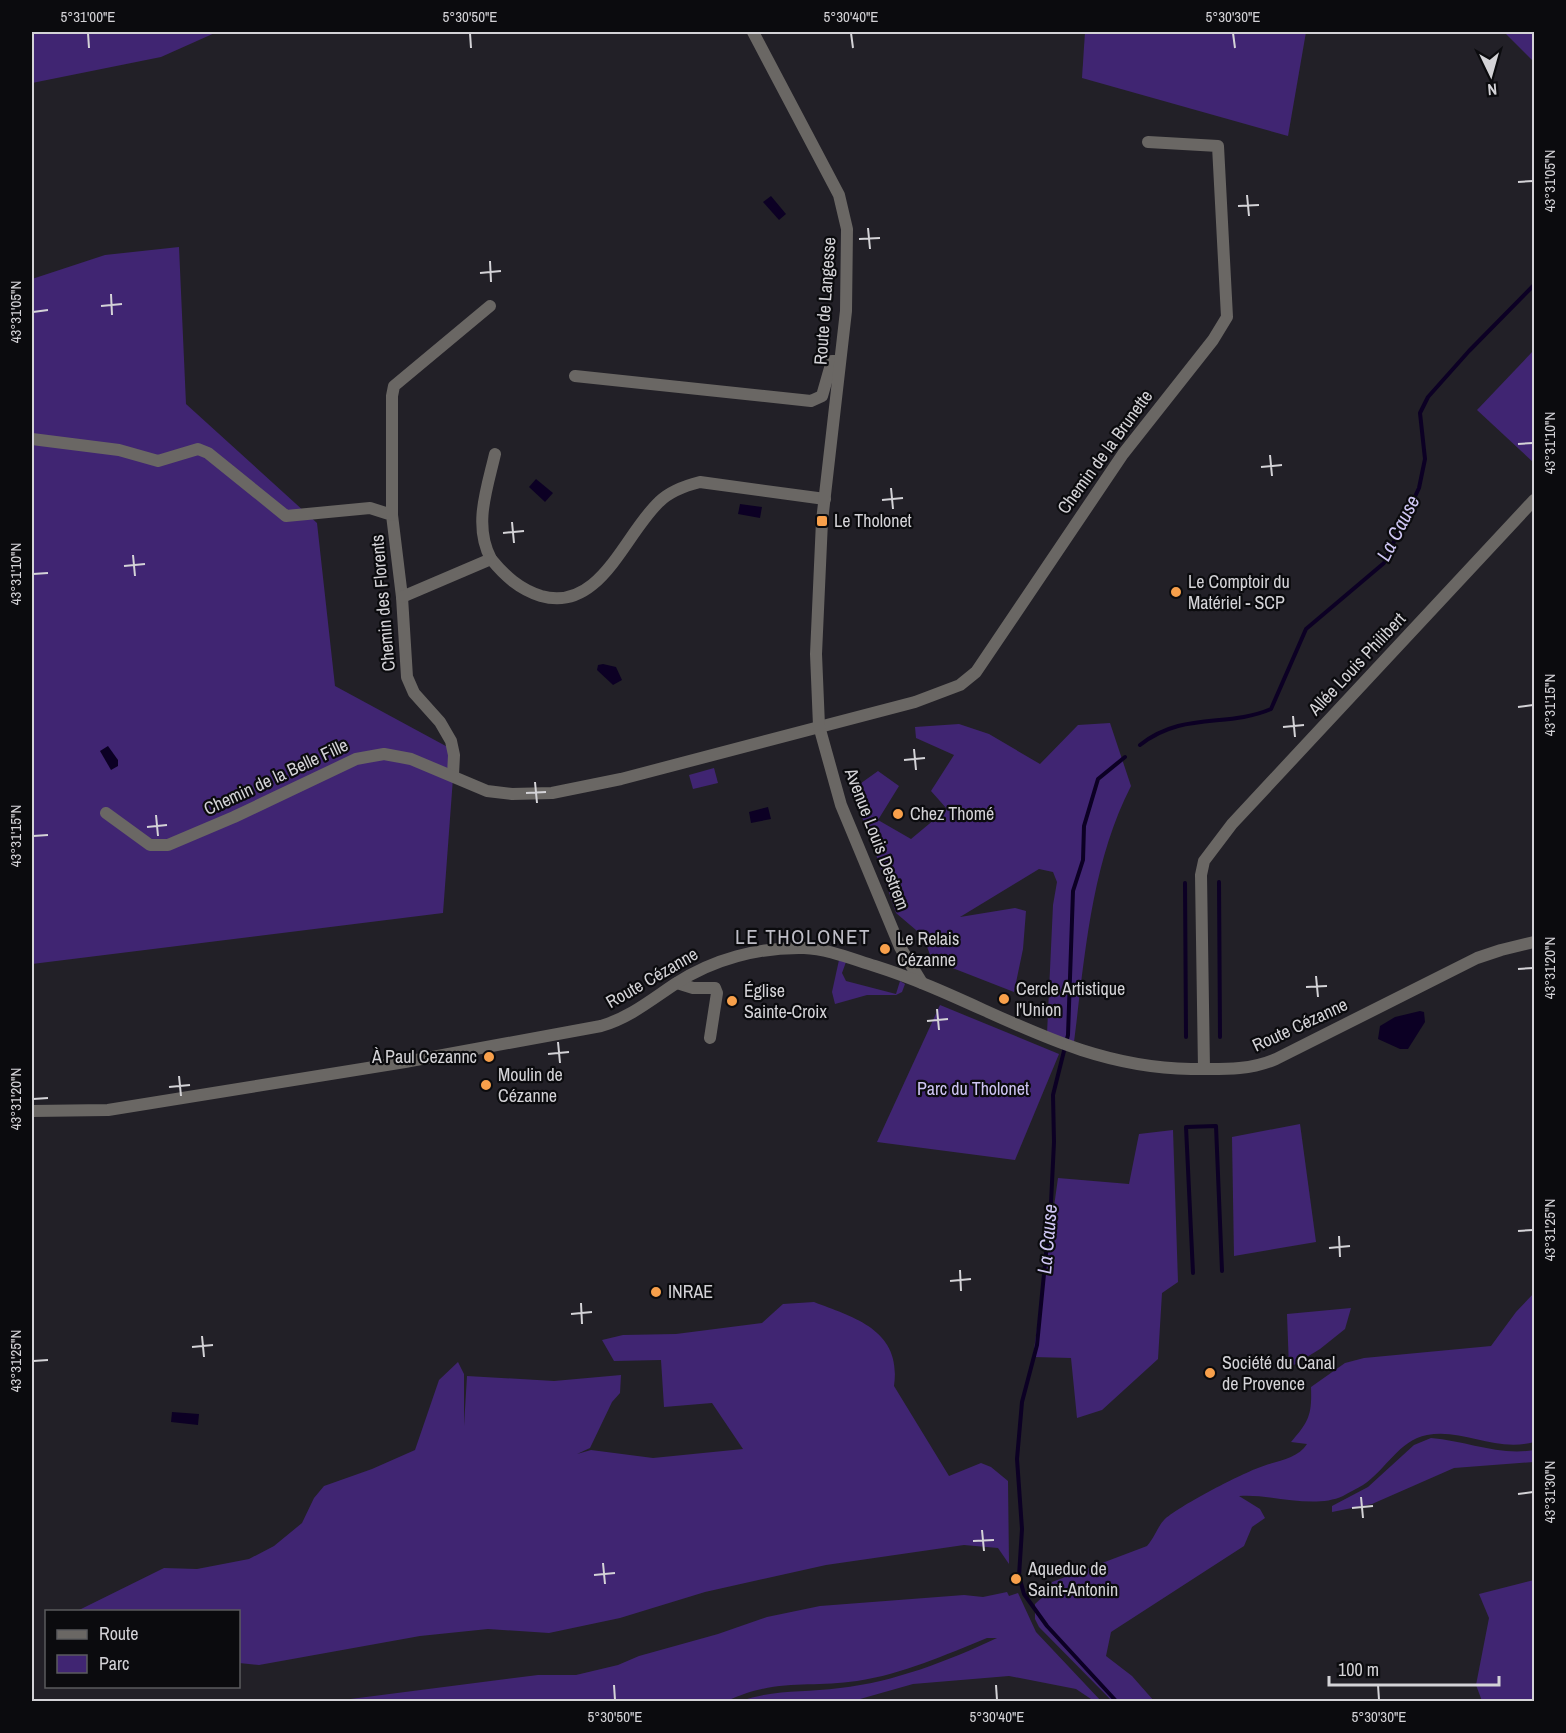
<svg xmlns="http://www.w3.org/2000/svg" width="1566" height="1733" font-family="'Archivo Narrow',sans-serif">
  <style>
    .green { fill: #402572 }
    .water { fill: #0c0024 }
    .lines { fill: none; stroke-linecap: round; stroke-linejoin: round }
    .stream { stroke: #0c0024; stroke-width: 4 }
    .minor { stroke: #6a6764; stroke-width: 12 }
    .tertiary { stroke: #6a6764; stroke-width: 12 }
    .ticks { fill: none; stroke: #d4d3d7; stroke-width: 2 }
    .poi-dot { fill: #f8a04b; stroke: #0b0b0e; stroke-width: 2 }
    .labels { text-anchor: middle; stroke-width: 4.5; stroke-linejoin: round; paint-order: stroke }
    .street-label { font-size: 18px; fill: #d4d3d7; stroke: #0b0b0e }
    .poi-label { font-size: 18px; fill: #d4d3d7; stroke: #0b0b0e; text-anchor: start }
    .park-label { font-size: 18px; fill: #cfc5f3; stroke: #0b0b0e }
    .water-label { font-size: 20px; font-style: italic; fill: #cfc6f3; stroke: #0b0b0e }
    .quarter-label { font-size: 21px; letter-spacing: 1.5px; fill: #bfbec7; stroke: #0b0b0e }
    .neatline { fill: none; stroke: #d4d3d7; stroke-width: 2 }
    .ticks-label { font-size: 15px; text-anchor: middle; fill: #d4d3d7 }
  </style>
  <rect width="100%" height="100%" fill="#222027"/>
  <g class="green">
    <polygon points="32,32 217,32 161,57 32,83"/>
    <polygon points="1085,32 1306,32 1288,136 1082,78"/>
    <polygon points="1504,32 1534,32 1534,62"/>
    <polygon points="179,247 186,404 317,523 335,686 455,751 443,913 32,964 32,279 105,255"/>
    <polygon points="1534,350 1534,463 1477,410"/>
    <path d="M1110,723L1131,786C1091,864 1085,956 1074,1042L1047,1034L1053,905L1057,882L1053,872L1039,869L960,917L1015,908L1026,911L1023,949L1014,992L932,960L923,936L896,913L868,831L850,791L878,771L899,786L878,820L911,839L947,809L931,791L954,755L916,738L915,727L959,724L989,734L1040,764L1078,725Z"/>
    <polygon points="714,768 718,783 693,789 689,775"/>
    <polygon points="839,960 846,962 842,973 846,981 896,994 900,981 905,984 902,992 896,995 867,995 835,1004 832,992"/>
    <polygon points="940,1005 1059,1054 1015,1160 877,1142"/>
    <polygon points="1300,1124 1316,1242 1234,1256 1232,1137"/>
    <polygon points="1173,1130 1178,1282 1162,1293 1158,1359 1102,1410 1077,1418 1071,1358 1033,1357 1058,1178 1129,1184 1139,1134"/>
    <path d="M1534,1293V1442C1496,1453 1463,1428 1427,1435C1399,1440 1385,1471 1363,1485C1357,1489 1349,1492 1343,1496C1312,1510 1270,1493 1239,1496L1260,1509L1265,1518L1252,1527L1244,1546L1111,1632L1106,1656L1132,1676L1154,1701H1112L1039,1627L1035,1619V1604L1049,1591L1052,1582L1147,1546C1155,1537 1158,1526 1164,1520C1177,1507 1239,1475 1258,1468C1274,1461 1297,1460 1307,1444L1291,1442C1309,1421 1312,1415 1311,1387L1345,1363L1364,1358L1491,1346L1516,1312Z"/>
    <path d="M814,1302C855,1318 902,1330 894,1386L949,1476L981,1463L991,1467L1008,1481L1009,1564L998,1548L964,1545L826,1565L705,1592L620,1618L549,1633L488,1629L420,1636L259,1665L239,1663L238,1612L77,1611L164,1568L197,1569L249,1559L274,1546L302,1523L314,1498L324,1486L372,1469L415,1450L439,1380L458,1362L464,1374V1426L467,1376L554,1381L621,1375L620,1393L612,1402L590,1448L577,1454L591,1450L653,1458L743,1449L712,1403L664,1407L661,1360L614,1361L602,1340L623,1335L676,1334L762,1323L783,1304Z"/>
    <polygon points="1351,1308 1345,1329 1320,1349 1289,1368 1287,1314"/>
    <path d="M1431,1438C1467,1441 1499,1456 1534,1450V1462L1454,1468L1372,1504L1332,1512V1506L1368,1487L1414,1445Z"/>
    <polygon points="1534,1580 1534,1701 1482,1701 1476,1685 1489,1618 1479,1594"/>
    <path d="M1007,1592L1009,1596L1018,1593L1036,1632L1101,1701H1094L1076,1689L1009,1676L913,1684L853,1701H740C777,1689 803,1693 840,1688C894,1682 948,1661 997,1638H987C945,1655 903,1674 857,1681C809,1688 775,1678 727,1701H335L538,1675H576L618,1665L639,1656L718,1634L767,1617L820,1606L964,1595L983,1597Z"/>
  </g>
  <g class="water">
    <polygon points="771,196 786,214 779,220 763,202"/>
    <polygon points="536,479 553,493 545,502 529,487"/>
    <polygon points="740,504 762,507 760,518 738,514"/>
    <polygon points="603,664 616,667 622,680 613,685 597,670 598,665"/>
    <polygon points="108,746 118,760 118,766 111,770 100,751"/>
    <polygon points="768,807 771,819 751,823 749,812"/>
    <polygon points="1420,1011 1424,1012 1425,1022 1408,1049 1400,1049 1378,1039 1380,1026 1395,1017"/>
    <polygon points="172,1412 199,1414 198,1425 171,1422"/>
  </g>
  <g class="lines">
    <g class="stream">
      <path d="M1140,745C1183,711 1227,728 1271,709L1306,629L1384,563L1419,488L1425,459L1420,413L1428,397L1469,351L1534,285"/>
      <polyline points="1219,882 1220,1037"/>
      <polyline points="1185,883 1186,1037"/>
      <polyline points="1193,1273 1186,1127 1216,1126 1222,1271"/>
      <polyline points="1117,1702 1047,1626 1024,1594 1019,1576 1022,1529 1017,1459 1022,1402 1037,1345 1051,1203 1054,1142 1053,1095 1068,1035 1073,891 1083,860 1084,826 1098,779 1125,757"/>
    </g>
    <g class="minor">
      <polyline points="575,376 811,401 822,396 832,361 840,361"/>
      <polyline points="32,439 119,450 158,461 198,449 208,453 286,516 370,508 392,515 402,597 407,677 414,693 440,722 451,741 454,755 453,775"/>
      <polyline points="392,515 392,396 394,386 490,306"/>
      <path d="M491,559C473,525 487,489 495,454"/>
      <path d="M402,597L491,559C505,576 519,589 541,596C600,613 624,535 659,502C670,491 684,486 700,482L825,499"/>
      <polyline points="106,813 150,845 168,845 234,817 356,759 384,754 411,759 487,791 512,794 552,793 621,779 915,702 960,685 976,672 1123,454 1213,340 1227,317 1218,146 1148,142"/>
      <polyline points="677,983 693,988 715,988 717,993 710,1038"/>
    </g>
    <g class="tertiary">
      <polyline points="753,32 839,195 847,229 846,311 822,521 816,654 819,726 841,805 851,829 900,947 922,983"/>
      <polyline points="1204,1069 1201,875 1204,861 1232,824 1534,500"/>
      <path d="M32,1111L108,1110L405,1062L601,1026C629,1018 651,1000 675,984C713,959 759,947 804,948C828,949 852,959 875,966C986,1001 1068,1067 1191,1069C1221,1069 1248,1071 1276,1059L1477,958L1501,950L1534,942"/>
    </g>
  </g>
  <path class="ticks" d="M88,33L89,48M470,33L471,48M851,33L853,48M1233,33L1235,48M1518,182L1533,181M1247,195L1249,216M1238,206L1259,205M868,228L870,249M859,239L880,238M490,261L491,282M480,273L501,271M111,294L112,315M101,306L122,304M33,312L48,310M1518,444L1533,443M1270,455L1272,476M1261,467L1282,465M891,488L893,509M882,500L903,498M512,522L514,543M503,533L524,531M133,555L135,576M124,566L145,564M33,574L48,573M1518,707L1533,705M1293,716L1295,737M1283,727L1304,725M914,749L916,770M904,760L925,758M535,782L537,803M526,793L546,792M156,815L158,836M147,827L167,825M33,836L48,835M1518,969L1533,968M1316,976L1318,997M1306,987L1327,986M937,1009L939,1030M927,1021L948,1019M558,1042L560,1063M548,1054L569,1052M179,1076L181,1096M169,1087L190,1085M33,1099L48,1098M1518,1231L1533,1230M1339,1236L1340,1257M1329,1248L1350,1246M960,1270L961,1291M950,1281L971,1279M581,1303L582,1324M571,1314L592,1312M202,1336L204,1357M192,1347L213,1345M33,1361L48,1360M1518,1494L1533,1492M1361,1497L1363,1518M1352,1508L1373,1506M982,1530L984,1551M973,1541L994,1540M603,1563L605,1584M594,1575L615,1573M614,1685L615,1700M996,1685L997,1700M1378,1685L1379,1700"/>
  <g class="poi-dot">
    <rect x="816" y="515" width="12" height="12" rx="3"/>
    <circle cx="1176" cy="592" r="6"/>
    <circle cx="898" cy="814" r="6"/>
    <circle cx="885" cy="949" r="6"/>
    <circle cx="1004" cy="999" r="6"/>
    <circle cx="732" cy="1001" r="6"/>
    <circle cx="489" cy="1057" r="6"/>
    <circle cx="486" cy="1085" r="6"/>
    <circle cx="656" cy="1292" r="6"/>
    <circle cx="1210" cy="1373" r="6"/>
    <circle cx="1016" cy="1579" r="6"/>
  </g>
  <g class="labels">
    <g class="street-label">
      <text transform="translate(825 301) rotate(-86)" y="6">Route de Langesse</text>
      <text transform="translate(1105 452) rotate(-54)" y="6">Chemin de la Brunette</text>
      <text transform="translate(383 603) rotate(-95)" y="6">Chemin des Florents</text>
      <text transform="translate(1357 664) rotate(-47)" y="6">Allée Louis Philibert</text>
      <text transform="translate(276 777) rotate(-25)" y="6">Chemin de la Belle Fille</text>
      <text transform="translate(877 839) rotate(69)" y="6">Avenue Louis Destrem</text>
      <text transform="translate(652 978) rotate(-30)" y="6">Route Cézanne</text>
      <text transform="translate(1300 1025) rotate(-25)" y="6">Route Cézanne</text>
    </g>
    <g class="poi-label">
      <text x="834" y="527">Le Tholonet</text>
      <text x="1188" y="588">Le Comptoir du<tspan x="1188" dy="21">Matériel - SCP</tspan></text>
      <text x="910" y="820">Chez Thomé</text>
      <text x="897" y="945">Le Relais<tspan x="897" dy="21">Cézanne</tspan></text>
      <text x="1016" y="995">Cercle Artistique<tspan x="1016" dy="21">l'Union</tspan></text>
      <text x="744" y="997">Église<tspan x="744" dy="21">Sainte-Croix</tspan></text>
      <text x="477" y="1063" text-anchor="end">À Paul Cezannc</text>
      <text x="498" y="1081">Moulin de<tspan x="498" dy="21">Cézanne</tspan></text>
      <text x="668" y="1298">INRAE</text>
      <text x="1222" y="1369">Société du Canal<tspan x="1222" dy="21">de Provence</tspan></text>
      <text x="1028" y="1575">Aqueduc de<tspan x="1028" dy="21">Saint-Antonin</tspan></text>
    </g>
    <g class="park-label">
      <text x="973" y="1095">Parc du Tholonet</text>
    </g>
    <g class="water-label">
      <text transform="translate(1398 528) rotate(-63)" y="7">La Cause</text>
      <text transform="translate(1047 1239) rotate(-85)" y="7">La Cause</text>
    </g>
    <g class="quarter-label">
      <text x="803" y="944">LE THOLONET</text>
    </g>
  </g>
  <rect width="1566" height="1733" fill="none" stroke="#0b0b0e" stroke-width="66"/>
  <rect x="45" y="1610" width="195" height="78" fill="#0b0b0e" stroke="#5b5b5e" stroke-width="1.5"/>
  <rect x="57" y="1630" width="30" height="9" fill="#6a6764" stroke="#5b5b5e" stroke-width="1.5"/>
  <text x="99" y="1640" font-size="18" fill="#d4d3d7">Route</text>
  <rect x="57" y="1655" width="30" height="18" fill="#402572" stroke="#5b5b5e" stroke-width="1.5"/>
  <text x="99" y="1670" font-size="18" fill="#d4d3d7">Parc</text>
  <g transform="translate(1491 75) rotate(175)" stroke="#0b0b0e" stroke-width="4.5" paint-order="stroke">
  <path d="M0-4.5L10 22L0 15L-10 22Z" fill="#d4d3d7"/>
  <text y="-9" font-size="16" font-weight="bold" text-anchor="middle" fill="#d4d3d7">N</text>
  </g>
  <path d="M1329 1676v9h170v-9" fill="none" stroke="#d4d3d7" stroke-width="3"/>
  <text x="1338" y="1676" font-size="18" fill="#d4d3d7" stroke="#0b0b0e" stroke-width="4.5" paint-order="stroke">100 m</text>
  <rect x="33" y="33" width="1500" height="1667" class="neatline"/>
  <g class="ticks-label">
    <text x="88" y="22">5°31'00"E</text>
    <text x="470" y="22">5°30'50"E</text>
    <text x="851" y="22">5°30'40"E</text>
    <text x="1233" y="22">5°30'30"E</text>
    <text transform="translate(1550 181) rotate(-90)" y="5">43°31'05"N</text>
    <text transform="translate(16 312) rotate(-90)" y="5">43°31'05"N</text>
    <text transform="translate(1550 443) rotate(-90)" y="5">43°31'10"N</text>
    <text transform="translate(16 574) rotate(-90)" y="5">43°31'10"N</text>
    <text transform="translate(1550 705) rotate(-90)" y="5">43°31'15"N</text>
    <text transform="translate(16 836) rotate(-90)" y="5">43°31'15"N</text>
    <text transform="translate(1550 968) rotate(-90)" y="5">43°31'20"N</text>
    <text transform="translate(16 1099) rotate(-90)" y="5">43°31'20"N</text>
    <text transform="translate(1550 1230) rotate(-90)" y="5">43°31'25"N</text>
    <text transform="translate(16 1361) rotate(-90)" y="5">43°31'25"N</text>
    <text transform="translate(1550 1492) rotate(-90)" y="5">43°31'30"N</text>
    <text x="615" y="1722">5°30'50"E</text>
    <text x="997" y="1722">5°30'40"E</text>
    <text x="1379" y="1722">5°30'30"E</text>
  </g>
</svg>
